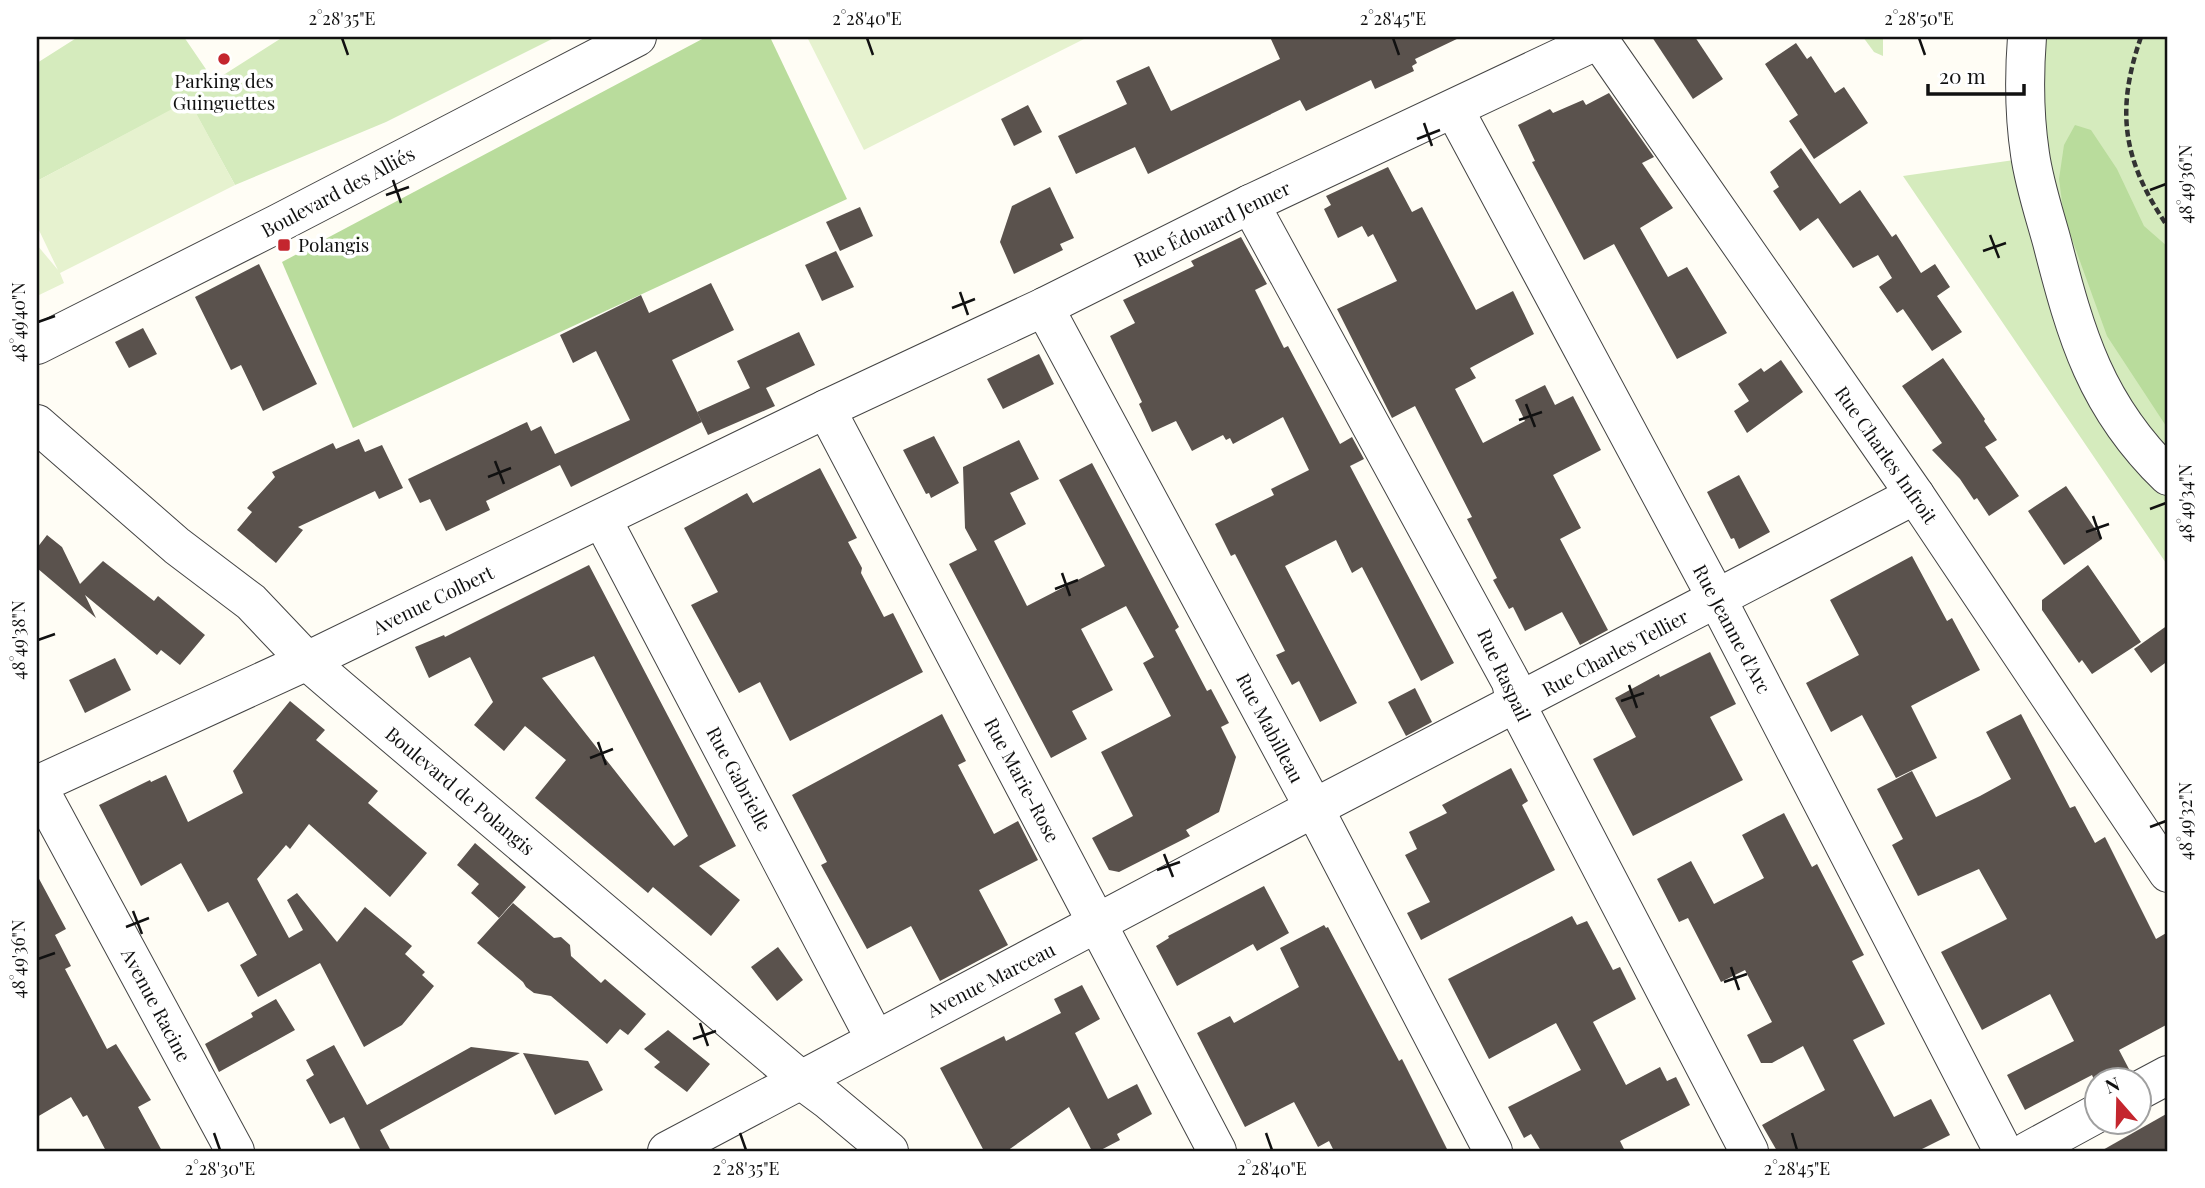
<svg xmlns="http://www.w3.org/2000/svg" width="2205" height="1188" font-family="'Playfair Display',serif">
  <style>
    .green { fill: #d5ebbd }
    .forest { fill: #b9dc9c }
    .pitch { fill: #e6f2cf }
    .building { fill: #5a524d; fill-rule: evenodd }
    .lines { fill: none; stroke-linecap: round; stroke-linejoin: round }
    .minor-casing { stroke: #444; stroke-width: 40 }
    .path { stroke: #333; stroke-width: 4.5; stroke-dasharray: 7 3.5; stroke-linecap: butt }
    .minor { stroke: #fff; stroke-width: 38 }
    .ticks { fill: none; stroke: #111; stroke-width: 2.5 }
    .poi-dot { fill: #c4262e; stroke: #fff; stroke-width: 2.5 }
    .labels { text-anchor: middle; stroke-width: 7; stroke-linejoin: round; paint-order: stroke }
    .poi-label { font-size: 19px; fill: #111; stroke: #fff }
    .street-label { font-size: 19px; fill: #111; stroke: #fff }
    .neatline { fill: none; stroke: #111; stroke-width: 2.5 }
    .ticks-label { font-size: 18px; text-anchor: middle; fill: #111 }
  </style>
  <rect width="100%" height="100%" fill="#fffdf5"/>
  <g class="green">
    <polygon points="78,37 184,37 214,81 283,37 556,37 386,122 235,185 189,101 37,181 37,63"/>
    <polygon points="1863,37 1883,37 1883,56 1874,52"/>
    <polygon points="2042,37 2168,37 2168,566 1903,176 2021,159"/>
  </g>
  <g class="forest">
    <polygon points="706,37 770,37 847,199 353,428 282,262"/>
    <polygon points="2075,125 2091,130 2117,169 2144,226 2168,247 2168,429 2107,336 2064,217 2059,179 2064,145"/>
  </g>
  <g class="pitch">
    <polygon points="807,37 806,37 1088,37 864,150"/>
    <polygon points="189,100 235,185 60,273 64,283 37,296 37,245 58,270 37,226 37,181"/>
  </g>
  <g class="building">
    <polygon points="1270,37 1461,37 1415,59 1417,63 1412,66 1414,71 1375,89 1371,80 1306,111 1300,100 1148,174 1135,147 1076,174 1058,136 1127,104 1116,81 1149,66 1171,111 1280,59"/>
    <polygon points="1652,37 1695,37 1723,79 1693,99"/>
    <polygon points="1796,43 1807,59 1811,56 1835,93 1844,87 1868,123 1814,159 1789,121 1798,115 1765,64"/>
    <polygon points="1609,93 1654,157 1642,163 1673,208 1640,228 1668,277 1687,267 1727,333 1677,359 1614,244 1584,260 1532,162 1535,161 1518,125 1550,109 1553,113 1583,100 1586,105"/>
    <polygon points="1028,105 1042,132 1014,146 1001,119"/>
    <polygon points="1801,148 1840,204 1860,190 1892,237 1896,234 1921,273 1935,264 1950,287 1937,296 1962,332 1932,351 1903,309 1897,313 1879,287 1892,278 1878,255 1853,268 1818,218 1800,231 1773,191 1779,187 1770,172"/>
    <polygon points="1388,167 1412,212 1422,207 1476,310 1513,291 1534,334 1470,368 1476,378 1455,389 1483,443 1525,421 1515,400 1545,385 1555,405 1573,396 1601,450 1553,475 1581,528 1560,539 1608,630 1580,645 1562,612 1525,631 1513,607 1509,609 1493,580 1497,578 1467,519 1472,517 1415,406 1392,418 1337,309 1397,281 1373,234 1368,237 1362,226 1338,238 1324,209 1331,205 1326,196"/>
    <polygon points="1050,187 1074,238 1060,244 1063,250 1014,274 1000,242 1012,206"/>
    <polygon points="860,207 873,236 840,251 826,222"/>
    <polygon points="1241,237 1267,284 1255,290 1284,348 1288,346 1340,444 1352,437 1364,459 1350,466 1454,663 1421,681 1362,567 1352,573 1336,540 1285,566 1357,703 1320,722 1299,681 1292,685 1276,655 1285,651 1235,554 1231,556 1215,524 1274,495 1271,489 1309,470 1283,417 1233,444 1230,438 1226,440 1223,435 1192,451 1176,421 1152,432 1139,404 1142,402 1110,336 1135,323 1123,300 1194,266 1191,261"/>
    <polygon points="836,251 854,287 822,301 805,265"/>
    <polygon points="259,264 317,384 263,411 241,365 231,370 195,297"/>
    <polygon points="711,283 734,330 672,360 702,422 571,487 560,465 486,501 490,510 446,531 430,499 420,503 408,479 527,422 531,431 541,426 555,454 630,420 596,351 573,363 560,335 641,295 649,313"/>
    <polygon points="143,328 157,354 129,368 115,342"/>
    <polygon points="799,332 815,365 766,388 775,406 708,435 697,412 750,388 737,361"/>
    <polygon points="1039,354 1054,384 1003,409 987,379"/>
    <polygon points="1943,358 1985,419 1984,421 1997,440 1985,447 2019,496 1989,516 1977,498 1974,500 1960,479 1932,450 1942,443 1902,386"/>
    <polygon points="1781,360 1803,392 1747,433 1734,411 1749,401 1738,384 1761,368 1764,372"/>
    <polygon points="934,436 959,483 931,498 929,493 926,494 903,450"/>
    <polygon points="359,439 365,452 382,445 403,488 379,499 375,491 298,527 303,530 276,563 237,530 252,512 247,508 275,477 272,472 333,443 336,449"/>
    <polygon points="1019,440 1039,479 1010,493 1026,524 994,541 1027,606 1105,566 1059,480 1092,463 1179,627 1175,630 1207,691 1211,689 1229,723 1221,727 1236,757 1219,812 1186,830 1190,836 1119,872 1109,870 1092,838 1133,816 1101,752 1171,716 1143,663 1154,657 1126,606 1081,629 1113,690 1072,711 1087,739 1051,758 949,564 977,550 965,528 963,467"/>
    <polygon points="820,468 857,538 848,542 862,568 861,573 884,617 893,613 923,672 790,741 760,682 739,693 691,605 718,592 684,528 747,493 753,503"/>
    <polygon points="1739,475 1770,532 1739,549 1734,538 1731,539 1707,492"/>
    <polygon points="2066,486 2102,539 2064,565 2028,511"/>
    <polygon points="47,535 62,547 80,584 103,561 154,601 158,596 205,635 180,665 161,650 157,655 85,595 96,618 37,568 37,548"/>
    <polygon points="1912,556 1947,621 1952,618 1980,670 1911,706 1937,758 1896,778 1862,715 1831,732 1806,683 1859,655 1830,600"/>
    <path d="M589,565L736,846L699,866L740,900L711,936L653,887L648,893L535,798L566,760L525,726L504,751L474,725L493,702L470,657L429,678L415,647L444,635L445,637ZM594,656L688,836L674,846L542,678Z"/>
    <polygon points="2088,565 2141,642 2092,674 2082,660 2079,663 2042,610 2042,600"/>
    <polygon points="2168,625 2168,661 2151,673 2134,649"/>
    <polygon points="1710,652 1736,704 1710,717 1743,780 1633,836 1593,759 1636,737 1615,698 1659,674 1660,677"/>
    <polygon points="115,658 131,690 85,713 69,680"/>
    <polygon points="1415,688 1432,722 1406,736 1388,702"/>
    <polygon points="290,701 325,730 316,740 378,791 368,803 427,853 390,897 309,824 290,849 286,845 257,879 289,938 303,930 287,900 297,893 337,942 365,907 412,946 405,954 425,972 422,975 434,986 402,1025 364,1047 320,963 258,997 240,965 257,955 228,902 208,912 181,863 141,886 99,805 150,780 151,782 166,775 188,822 243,793 233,771"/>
    <polygon points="942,714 966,761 958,765 994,834 1018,821 1038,860 979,890 1008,945 940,981 911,926 867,949 821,865 827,862 792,795"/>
    <polygon points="2021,714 2070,808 2075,806 2095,843 2105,837 2156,939 2168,932 2168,1024 2119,1050 2130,1071 2123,1076 2117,1080 2096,1080 2096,1084 2092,1075 2025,1110 2007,1075 2074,1041 2050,994 1982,1030 1941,952 2007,919 1979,869 1918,896 1892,845 1903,839 1877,789 1912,771 1936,817 1980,796 2011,779 1986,732"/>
    <polygon points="1511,768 1528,801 1522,805 1555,870 1421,940 1407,913 1430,902 1405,855 1417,849 1409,832 1447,813 1442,805"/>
    <polygon points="1784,813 1812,867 1817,864 1864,955 1852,961 1885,1024 1853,1040 1894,1117 1931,1099 1950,1135 1918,1151 1777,1151 1762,1125 1825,1090 1803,1046 1772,1063 1761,1063 1747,1035 1772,1022 1745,970 1721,982 1688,918 1679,922 1657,879 1691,861 1714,904 1764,878 1742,835"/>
    <polygon points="475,843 526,887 499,918 471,893 479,884 457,865"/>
    <polygon points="37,875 66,929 55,935 71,966 65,969 107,1049 116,1044 151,1100 138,1107 162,1151 106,1151 87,1115 83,1117 71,1097 37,1117"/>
    <polygon points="1264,886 1289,933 1257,951 1253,944 1177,986 1156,946 1169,938 1168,936"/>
    <polygon points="513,903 554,938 561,937 570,945 571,956 601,983 605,979 646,1014 628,1035 620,1029 607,1044 551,996 534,993 526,987 523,982 477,943"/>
    <polygon points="1572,916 1577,925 1587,921 1613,970 1620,967 1636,999 1593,1022 1626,1085 1660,1067 1667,1081 1676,1077 1690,1105 1620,1141 1625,1151 1541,1151 1531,1134 1524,1138 1508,1107 1581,1070 1556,1023 1489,1059 1448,979"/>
    <polygon points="1324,925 1326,928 1328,927 1399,1061 1402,1059 1448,1151 1334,1151 1329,1141 1318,1147 1294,1102 1245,1127 1197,1033 1230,1016 1234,1023 1299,987 1280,948"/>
    <polygon points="778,947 803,980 777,1001 751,967"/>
    <polygon points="1082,985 1100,1019 1075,1033 1108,1099 1137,1084 1152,1114 1117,1134 1120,1140 1099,1151 1092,1151 1069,1107 1007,1151 984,1151 940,1068 1004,1036 1006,1041 1061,1013 1054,999"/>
    <polygon points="276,999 295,1030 219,1072 205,1044 253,1017 251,1013"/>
    <polygon points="668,1030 710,1064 687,1092 654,1067 660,1062 644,1049"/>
    <polygon points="334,1045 367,1105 471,1047 520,1053 380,1130 391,1151 361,1151 344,1117 330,1124 306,1080 314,1075 306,1060"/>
    <polygon points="523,1053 588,1061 603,1090 555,1115"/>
    <polygon points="2168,1113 2168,1151 2101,1151"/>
  </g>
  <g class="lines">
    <defs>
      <g id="minor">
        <polyline points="1597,37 1915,495 2168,873"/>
        <path d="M2027,37C2024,76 2024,114 2030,154C2034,183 2044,213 2052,242C2076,336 2096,406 2168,476"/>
        <polyline points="1454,109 1717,599 2003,1151"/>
        <polyline points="1250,204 1511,682 1516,704 1749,1151"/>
        <polyline points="1044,307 1314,808 1493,1151"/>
        <polyline points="37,345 277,224 637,37"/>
        <polyline points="826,409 1217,1151"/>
        <polyline points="37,424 177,546 251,602 307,661 342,691 801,1080 828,1100 889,1151"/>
        <polyline points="602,519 875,1039"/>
        <polyline points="2138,1091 2168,1075"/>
        <polyline points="235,1151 37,785 307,661 826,409 1044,307 1250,204 1598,40"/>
        <polyline points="667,1151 1314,808 1915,495"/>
        <polyline points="2028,1151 2096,1114"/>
      </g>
    </defs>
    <use href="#minor" class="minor-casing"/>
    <path class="path" d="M2141,37C2115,112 2123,161 2168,227"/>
    <use href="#minor" class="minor"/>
  </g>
  <path class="ticks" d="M342,38L348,55M867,38L873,55M1393,38L1399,55M1919,38L1925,55M1424,123L1432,146M1417,139L1440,130M393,180L401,203M2150,190L2166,184M386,195L409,187M1990,235L1999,258M1983,251L2006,243M960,292L968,315M952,308L975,299M38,322L55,316M1526,404L1535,427M1519,420L1542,412M495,461L504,484M488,477L511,468M2150,509L2166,503M2093,516L2101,539M2086,532L2109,524M1062,573L1070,596M1055,589L1078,580M38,640L55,634M1629,685L1637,708M1621,701L1644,693M598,742L606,765M590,758L613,749M2150,827L2166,821M1164,854L1173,877M1157,870L1180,862M133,911L142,934M126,927L149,918M38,959L55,953M1731,967L1739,990M1724,982L1747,974M700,1023L708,1046M693,1039L716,1031M214,1133L220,1150M740,1133L746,1150M1266,1133L1272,1150M1792,1133L1797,1150"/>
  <g class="poi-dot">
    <circle cx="224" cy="59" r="7"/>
    <rect x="277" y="238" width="14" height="14" rx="3.5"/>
  </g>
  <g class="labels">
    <g class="poi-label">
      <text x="224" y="88">Parking des<tspan x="224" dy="22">Guinguettes</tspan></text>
      <text x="298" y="252" text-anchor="start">Polangis</text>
    </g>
    <g class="street-label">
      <text transform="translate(338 192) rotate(-28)" y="7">Boulevard des Alliés</text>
      <text transform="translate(1212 224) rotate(-26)" y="7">Rue Édouard Jenner</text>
      <text transform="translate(1886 455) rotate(55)" y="7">Rue Charles Infroit</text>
      <text transform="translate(433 600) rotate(-26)" y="7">Avenue Colbert</text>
      <text transform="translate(1732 629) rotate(62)" y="7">Rue Jeanne d'Arc</text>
      <text transform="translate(1615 653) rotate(-28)" y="7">Rue Charles Tellier</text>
      <text transform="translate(1504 675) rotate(65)" y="7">Rue Raspail</text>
      <text transform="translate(1270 728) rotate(62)" y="7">Rue Mabilleau</text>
      <text transform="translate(739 779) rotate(62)" y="7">Rue Gabrielle</text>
      <text transform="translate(1022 780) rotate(62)" y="7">Rue Marie-Rose</text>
      <text transform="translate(460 791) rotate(40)" y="7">Boulevard de Polangis</text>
      <text transform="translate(991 980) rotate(-27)" y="7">Avenue Marceau</text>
      <text transform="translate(156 1005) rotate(62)" y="7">Avenue Racine</text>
    </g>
  </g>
  <rect width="2205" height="1188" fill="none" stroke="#ffffff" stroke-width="77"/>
  <g transform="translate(2118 1101) rotate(340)"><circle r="33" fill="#ffffff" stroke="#a0a0a0" stroke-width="2"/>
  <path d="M0-5L12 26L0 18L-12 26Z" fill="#c4262e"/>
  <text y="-10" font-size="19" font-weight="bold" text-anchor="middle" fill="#111111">N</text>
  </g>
  <path d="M1928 84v10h96v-10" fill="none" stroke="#111111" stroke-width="3.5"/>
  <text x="1939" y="84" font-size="21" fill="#111111" stroke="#ffffff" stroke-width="5" paint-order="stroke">20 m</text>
  <rect x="38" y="38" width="2128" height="1112" class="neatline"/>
  <g class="ticks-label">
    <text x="342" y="25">2°28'35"E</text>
    <text x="867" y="25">2°28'40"E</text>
    <text x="1393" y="25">2°28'45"E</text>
    <text x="1919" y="25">2°28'50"E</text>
    <text transform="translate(2186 184) rotate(-90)" y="6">48°49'36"N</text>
    <text transform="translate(19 322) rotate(-90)" y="6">48°49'40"N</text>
    <text transform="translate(2186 503) rotate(-90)" y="6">48°49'34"N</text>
    <text transform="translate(19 640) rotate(-90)" y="6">48°49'38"N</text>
    <text transform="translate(2186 821) rotate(-90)" y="6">48°49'32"N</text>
    <text transform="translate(19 959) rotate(-90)" y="6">48°49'36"N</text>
    <text x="220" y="1175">2°28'30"E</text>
    <text x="746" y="1175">2°28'35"E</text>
    <text x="1272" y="1175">2°28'40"E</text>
    <text x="1797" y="1175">2°28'45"E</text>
  </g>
</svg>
